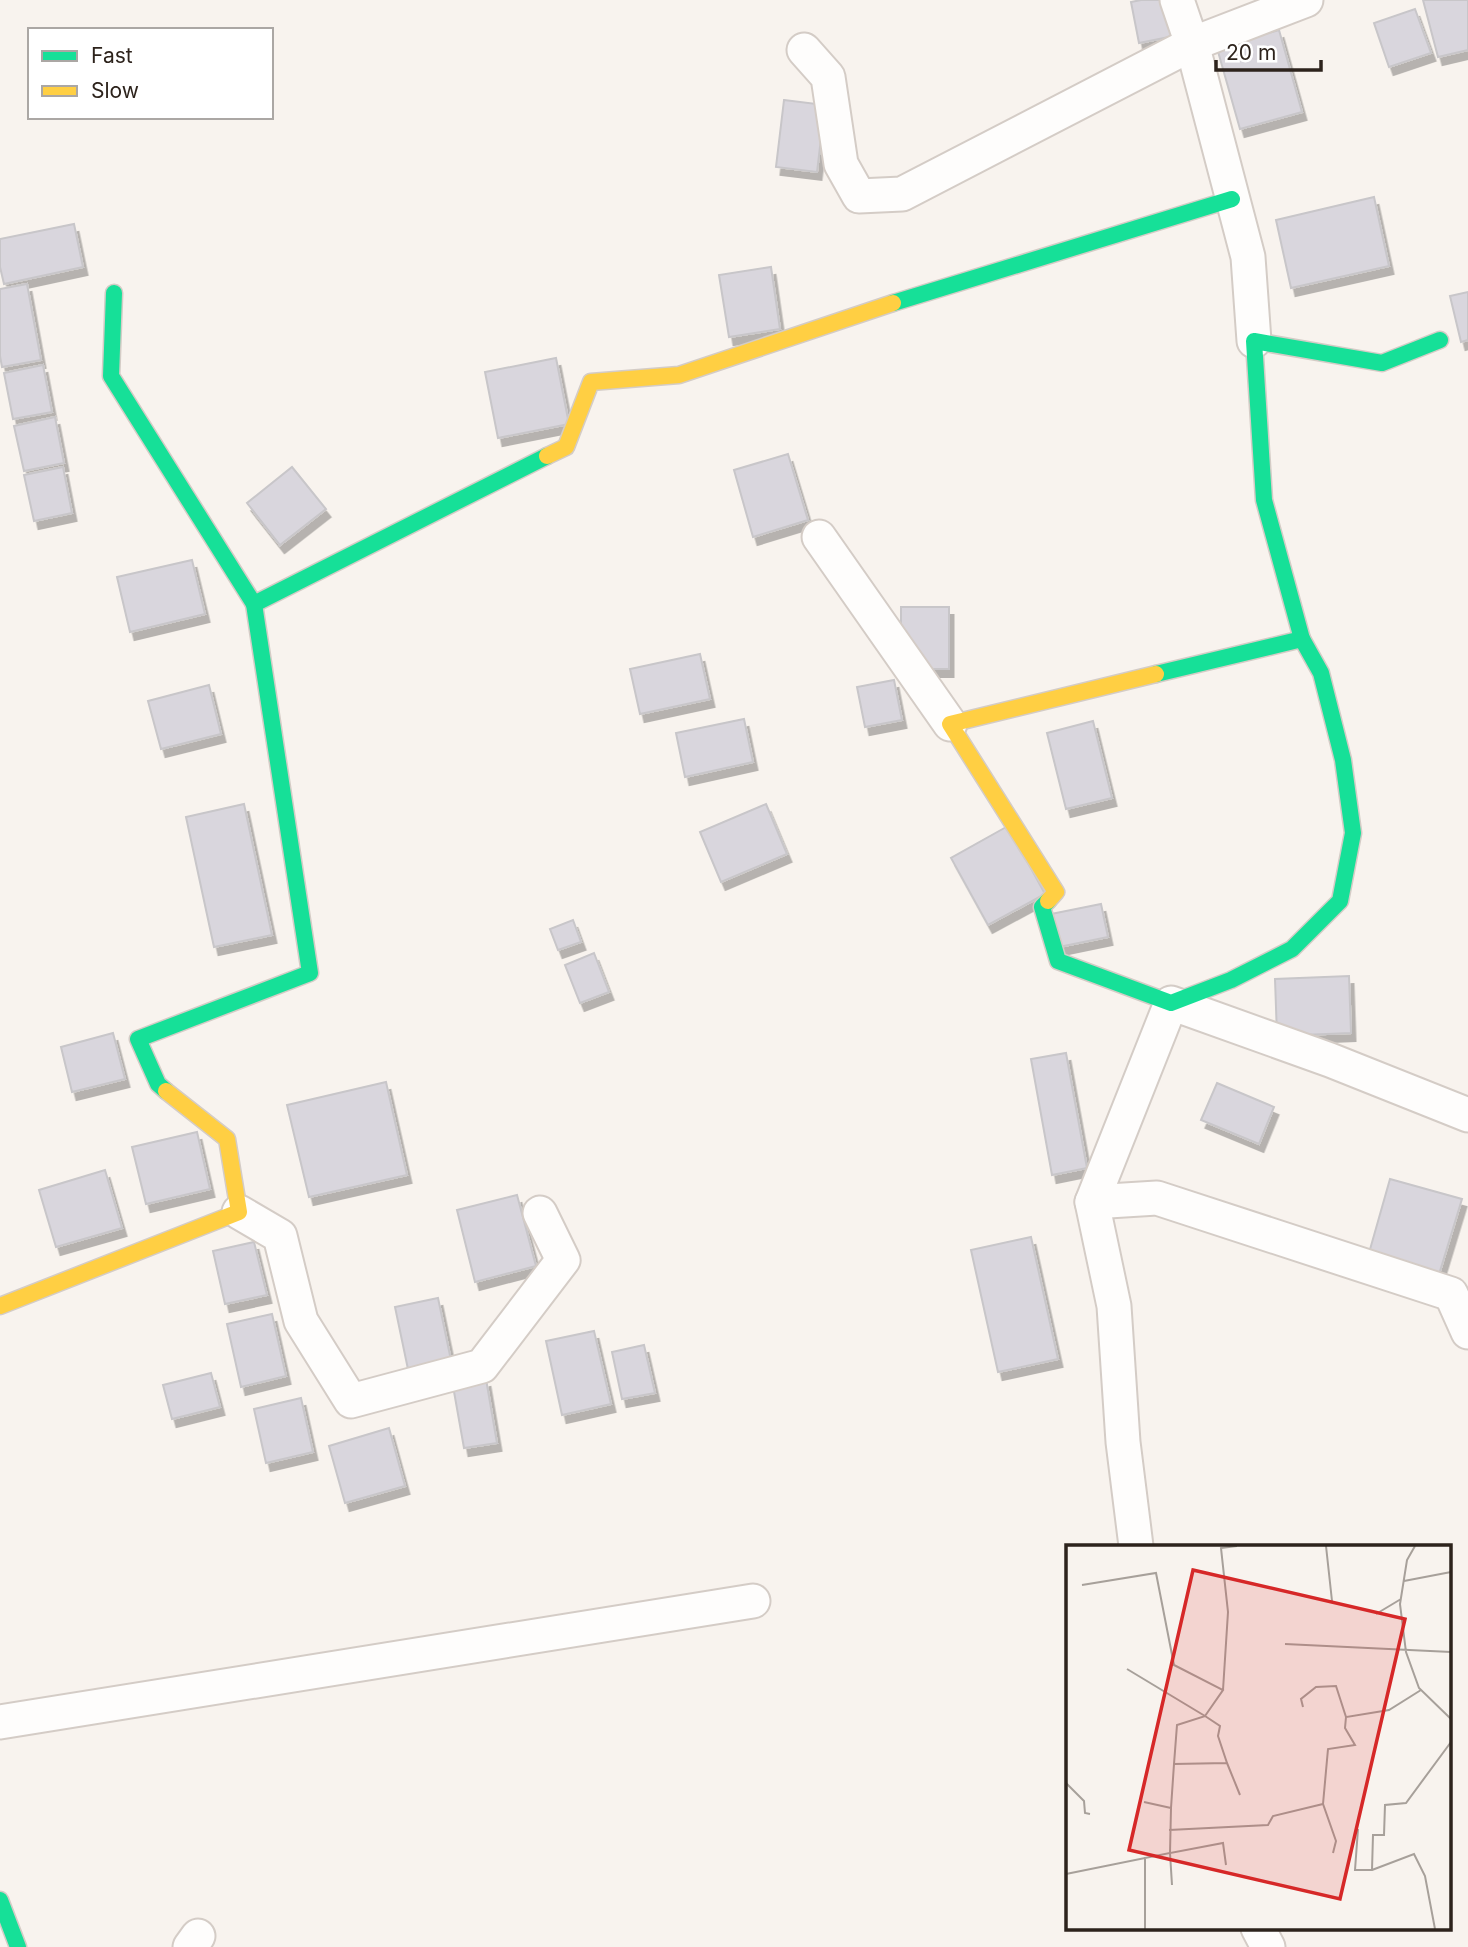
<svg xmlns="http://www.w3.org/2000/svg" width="1468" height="1947" font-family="Inter,sans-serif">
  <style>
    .building { fill: #d9d6dd; stroke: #c8c6c9; stroke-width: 2; filter: url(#shadow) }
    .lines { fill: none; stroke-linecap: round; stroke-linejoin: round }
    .street-casing { stroke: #d4ccc6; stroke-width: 37 }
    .fast-casing { stroke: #d4ccc6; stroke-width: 19 }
    .slow-casing { stroke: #d4ccc6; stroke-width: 19 }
    .street { stroke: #fefdfc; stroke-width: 33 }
    .fast { stroke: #16e098; stroke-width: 16 }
    .slow { stroke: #ffcf43; stroke-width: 16 }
    .inset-road { fill: none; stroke: #a7a09a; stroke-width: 2 }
    .view { fill: #d62828; fill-opacity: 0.15; stroke: #d62828; stroke-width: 3.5 }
    .inset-edge { fill: none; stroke: #2d231c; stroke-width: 3.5 }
  </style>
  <defs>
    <filter id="shadow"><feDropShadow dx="4.5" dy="8" stdDeviation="0" flood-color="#0004"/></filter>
  </defs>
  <rect width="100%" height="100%" fill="#f8f3ee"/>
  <g class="building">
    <polygon points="1141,0 1172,0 1179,35 1139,43 1131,2"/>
    <polygon points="1423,0 1468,0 1468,50 1438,57"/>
    <polygon points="1415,9 1431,53 1389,67 1374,23"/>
    <polygon points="1279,30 1302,112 1240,129 1217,48"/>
    <polygon points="784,100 825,105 817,172 776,167"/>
    <polygon points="1374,197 1389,266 1291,288 1276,220"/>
    <polygon points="74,224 83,267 4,284 0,267 0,239"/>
    <polygon points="771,267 780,329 729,337 719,275"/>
    <polygon points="27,284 41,360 2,367 0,356 0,289"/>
    <polygon points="1468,292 1468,340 1461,342 1450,296"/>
    <polygon points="556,358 569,424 498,438 485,372"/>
    <polygon points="43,365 52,412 13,419 4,373"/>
    <polygon points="55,417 64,463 24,471 14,426"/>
    <polygon points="788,454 808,520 753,537 734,470"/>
    <polygon points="63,467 72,513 34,521 24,475"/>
    <polygon points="292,467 326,509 280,545 247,503"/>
    <polygon points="192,560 205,614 130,632 117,577"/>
    <rect x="901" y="607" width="48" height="62"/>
    <polygon points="700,654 710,699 640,714 630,669"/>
    <polygon points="894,680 902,720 865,727 857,687"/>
    <polygon points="209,685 221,734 161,749 148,701"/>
    <polygon points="744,719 753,762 685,777 676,733"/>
    <polygon points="1093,721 1112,798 1066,809 1047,733"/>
    <polygon points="244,804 272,935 214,947 186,817"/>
    <polygon points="766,804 787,854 721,882 700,832"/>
    <polygon points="1008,826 1045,894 988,925 951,858"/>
    <polygon points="1101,904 1108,937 1059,947 1051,914"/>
    <polygon points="573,920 581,942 558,950 550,929"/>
    <polygon points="594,953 609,992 580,1003 565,965"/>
    <polygon points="1349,976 1351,1033 1277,1036 1275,979"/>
    <polygon points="113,1033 125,1079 72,1092 61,1047"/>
    <polygon points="1066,1053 1087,1168 1052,1175 1031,1059"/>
    <polygon points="386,1082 407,1175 309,1197 287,1105"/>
    <polygon points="1217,1083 1274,1107 1259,1144 1201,1120"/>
    <polygon points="197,1132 210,1189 146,1204 132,1147"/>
    <polygon points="105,1170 122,1228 56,1247 39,1190"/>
    <polygon points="1390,1179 1462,1199 1437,1281 1367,1260"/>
    <polygon points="517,1195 536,1266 475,1282 457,1210"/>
    <polygon points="1031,1237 1058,1359 998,1372 971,1250"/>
    <polygon points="254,1242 267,1295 225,1304 213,1251"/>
    <polygon points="438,1298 452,1365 409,1374 395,1307"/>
    <polygon points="272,1314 286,1376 241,1387 227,1324"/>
    <polygon points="594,1331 611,1404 562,1415 546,1341"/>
    <polygon points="644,1345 655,1393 622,1399 612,1352"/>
    <polygon points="211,1373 220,1407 172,1419 163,1385"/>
    <polygon points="486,1379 497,1443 464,1448 453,1386"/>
    <polygon points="301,1398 313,1452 266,1463 254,1409"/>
    <polygon points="389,1428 405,1486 345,1503 329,1446"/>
  </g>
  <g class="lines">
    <defs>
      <g id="street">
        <polyline points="804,50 828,77 841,164 859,196 902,194 1192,44 1177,0"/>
        <polyline points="1254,341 1248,257 1192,44 1306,0"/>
        <polyline points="819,537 950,724"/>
        <polyline points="1468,1115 1330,1060 1171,1003 1092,1202 1157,1198 1451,1294 1468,1332"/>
        <polyline points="1092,1202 1114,1306 1123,1442 1136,1546"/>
        <polyline points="239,1212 280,1236 301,1321 351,1401 482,1366 563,1260 540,1213"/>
        <polyline points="0,1722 753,1601"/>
        <polyline points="1258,1928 1268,1947"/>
        <polyline points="190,1947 198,1936"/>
      </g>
      <g id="fast">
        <polyline points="114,293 111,376 254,604 547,456"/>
        <polyline points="893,303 1232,199"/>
        <polyline points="1156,674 1302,639 1264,500 1254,341 1382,363 1440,340"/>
        <polyline points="1048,901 1042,907 1058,961 1171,1003 1231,980 1292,949 1340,901 1353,833 1343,760 1321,673 1302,639"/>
        <polyline points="166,1091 158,1084 138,1039 310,973 254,604"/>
        <polyline points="0,1900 18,1947"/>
      </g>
      <g id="slow">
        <polyline points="547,456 566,447 591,382 679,375 893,303"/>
        <polyline points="1048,901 1056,892 950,724 1156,674"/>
        <polyline points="0,1306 239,1212 227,1139 166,1091"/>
      </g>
    </defs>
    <use href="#street" class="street-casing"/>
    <use href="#fast" class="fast-casing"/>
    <use href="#slow" class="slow-casing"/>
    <use href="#street" class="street"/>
    <use href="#fast" class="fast"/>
    <use href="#slow" class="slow"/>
  </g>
  <g transform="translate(1066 1545)">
    <rect width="385" height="385" fill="#f8f3ee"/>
    <path class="inset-road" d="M260,1L266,56M349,1L341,15L334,59L340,107L353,143L385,174M338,36L385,27M16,40L90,28L108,120L157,145L139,171L61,124M310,69L335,54M219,99L385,107M157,145L162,67L155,3L171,1M237,162L235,154L250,142L270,141L280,172M161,218L174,250M0,238L18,256L19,268L24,269M78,257L105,263L108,219L161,218L152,191L154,181L139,171L111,180L108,219M257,259L262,204L289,200L279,183L280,172L323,165L355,145M292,284L289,325H306L307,290H318L319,260L340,258L385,197M103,285L202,280L207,271L257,259L270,296L267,308M306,325L348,309L359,331L369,384M0,329L104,308L105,263M106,340L104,308L157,298L160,320M79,384V312"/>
    <path class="view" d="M127,25L339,74L274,354L63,305Z"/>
    <rect width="385" height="385" class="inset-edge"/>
  </g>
  <rect x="28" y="28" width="245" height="91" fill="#ffffff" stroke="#aba7a4" stroke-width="2"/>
  <rect x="42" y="51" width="35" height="10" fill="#16e098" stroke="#aba7a4" stroke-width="2"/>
  <text x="91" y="63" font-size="21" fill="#2d231c">Fast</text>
  <rect x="42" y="86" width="35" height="10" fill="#ffcf43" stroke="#aba7a4" stroke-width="2"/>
  <text x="91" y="98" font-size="21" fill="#2d231c">Slow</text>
  <path d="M1216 60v10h105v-10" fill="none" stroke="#2d231c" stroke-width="3.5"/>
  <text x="1226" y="60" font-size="21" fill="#2d231c" stroke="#ffffff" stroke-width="5" paint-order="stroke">20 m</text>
</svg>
